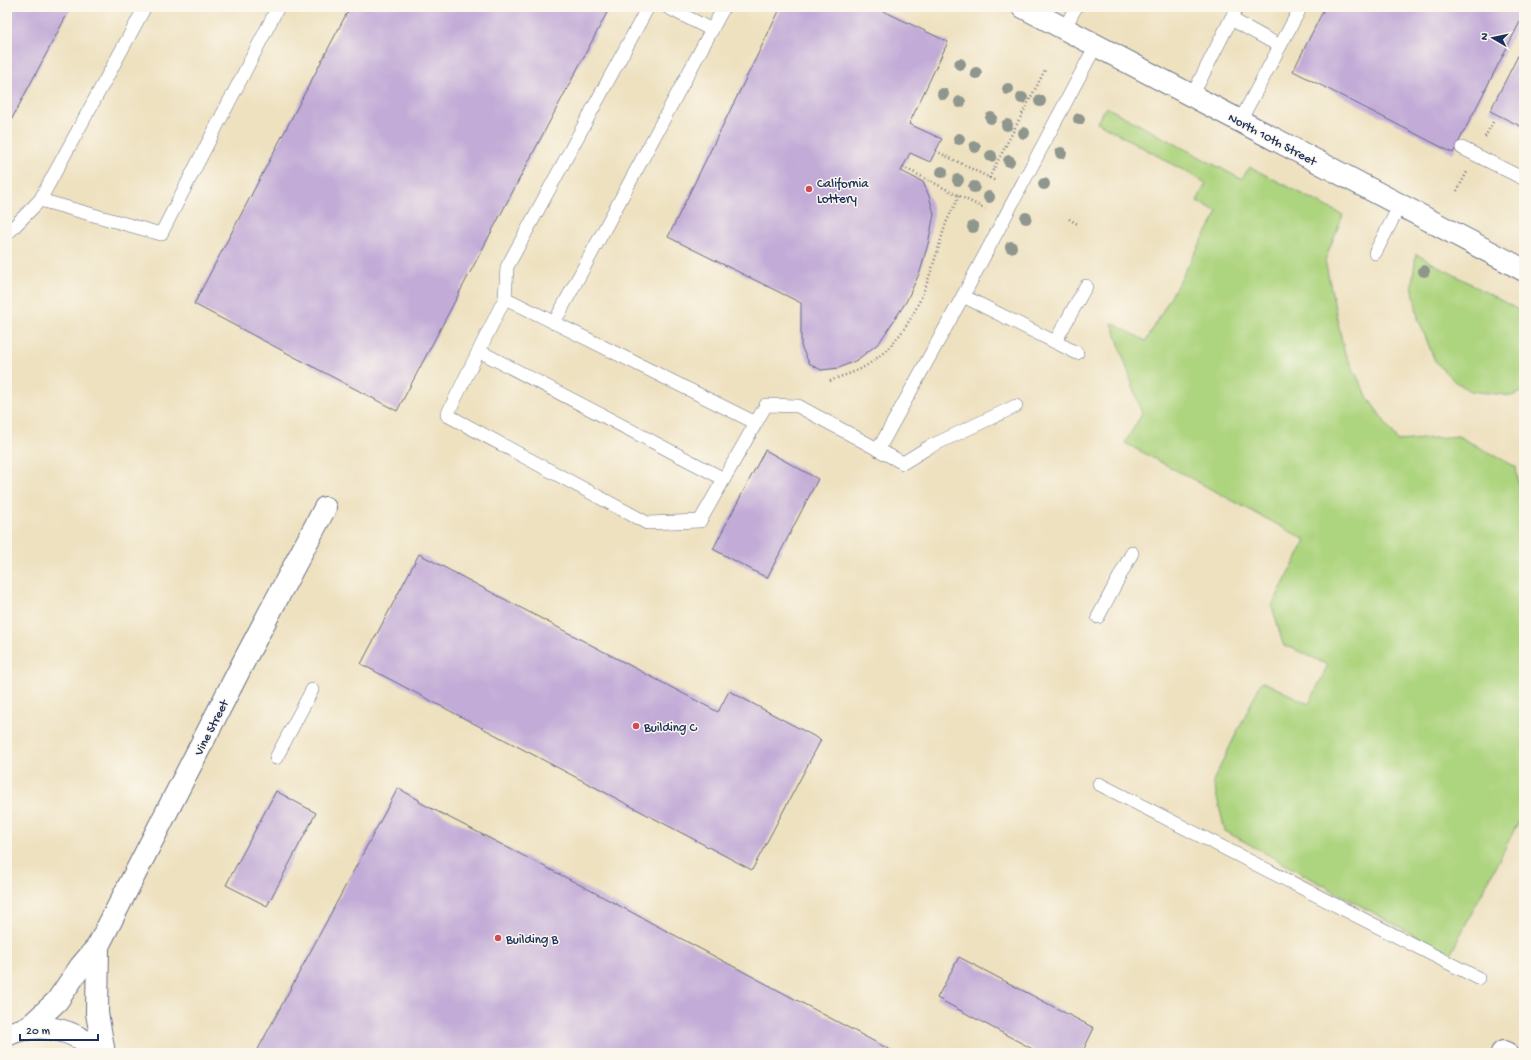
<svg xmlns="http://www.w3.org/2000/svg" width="1531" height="1060" font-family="'Gochi Hand',sans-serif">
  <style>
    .green { fill: #add47e; stroke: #64826e }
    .building { fill: #c2abd7 }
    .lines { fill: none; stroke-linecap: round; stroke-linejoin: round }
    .service-casing { stroke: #656d80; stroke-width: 14 }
    .minor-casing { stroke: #656d80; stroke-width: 24 }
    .path { stroke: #656d80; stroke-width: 2.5; stroke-dasharray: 1 3; stroke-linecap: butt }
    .service { stroke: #fff; stroke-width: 13 }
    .minor { stroke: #fff; stroke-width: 22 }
    .tree { fill: #8e968e }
    .poi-dot { fill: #d1495b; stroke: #fbf7ec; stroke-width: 1.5 }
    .labels { text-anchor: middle; stroke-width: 3; stroke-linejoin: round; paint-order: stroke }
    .street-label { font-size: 13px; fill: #1b2f5e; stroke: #fbf7ec }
    .poi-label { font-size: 13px; fill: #1b2f5e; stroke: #fbf7ec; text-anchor: start }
  </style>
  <rect width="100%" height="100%" fill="#fbf7ec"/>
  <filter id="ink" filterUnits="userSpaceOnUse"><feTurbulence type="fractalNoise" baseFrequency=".025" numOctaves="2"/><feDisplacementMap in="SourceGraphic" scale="8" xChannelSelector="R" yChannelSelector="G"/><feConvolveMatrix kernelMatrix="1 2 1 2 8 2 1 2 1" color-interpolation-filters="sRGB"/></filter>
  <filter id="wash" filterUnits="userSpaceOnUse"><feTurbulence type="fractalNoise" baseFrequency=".012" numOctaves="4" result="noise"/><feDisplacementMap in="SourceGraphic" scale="16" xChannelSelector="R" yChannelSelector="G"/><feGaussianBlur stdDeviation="0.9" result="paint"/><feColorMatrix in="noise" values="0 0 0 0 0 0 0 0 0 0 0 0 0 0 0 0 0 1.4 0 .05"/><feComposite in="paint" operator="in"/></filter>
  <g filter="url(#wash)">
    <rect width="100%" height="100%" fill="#eee1c0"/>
    <g class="green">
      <polygon points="1106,107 1241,179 1250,167 1343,215 1325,260 1344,351 1368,398 1398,441 1458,436 1516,467 1521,507 1524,508 1524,811 1450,955 1225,831 1213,781 1262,681 1309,704 1328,665 1283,644 1272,606 1306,540 1125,443 1142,414 1112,323 1146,341 1218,212 1197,201 1206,183 1097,122"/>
      <polygon points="1416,254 1524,313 1524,391 1512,396 1471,391 1454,381 1435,361 1418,318 1412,284"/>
    </g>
    <g id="blocks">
      <g class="building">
        <polygon points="7,7 71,7 7,128"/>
        <polygon points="350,7 610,7 397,411 194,304"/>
        <polygon points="781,7 875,7 948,42 909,124 942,139 930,162 910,153 901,171 923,182 929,196 934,214 928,244 920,272 906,302 879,343 857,360 839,368 821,370 809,363 801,346 801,303 668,237"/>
        <polygon points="1325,7 1524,7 1524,14 1453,153 1293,71"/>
        <polygon points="1524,44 1524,128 1490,111"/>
        <polygon points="765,450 818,479 767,578 713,549"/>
        <polygon points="419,554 718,712 729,691 821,740 752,870 361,664"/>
        <polygon points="398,788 419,800 419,802 586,888 896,1053 256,1053"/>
        <polygon points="276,791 316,813 267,906 226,885"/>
        <polygon points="959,957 1094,1028 1082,1053 1040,1053 937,998"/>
      </g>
    </g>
  </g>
  <g filter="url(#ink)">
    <use href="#blocks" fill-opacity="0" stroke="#656d80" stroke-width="1"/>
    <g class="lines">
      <defs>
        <g id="service">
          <polyline points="145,7 40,200 161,234 278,7"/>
          <polyline points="648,7 507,267 505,298 447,415 647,523 700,521 766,405 798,406 903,463 929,447 1016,406"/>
          <polyline points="667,7 712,30"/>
          <polyline points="1231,19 1280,46"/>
          <polyline points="1064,29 1076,7"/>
          <polyline points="1192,96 1237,7"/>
          <polyline points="1240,121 1301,7"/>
          <polyline points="1462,148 1524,179"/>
          <polyline points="7,234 40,200"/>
          <polyline points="1375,253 1400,205"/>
          <polyline points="963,296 1077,353"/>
          <polyline points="505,298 756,423"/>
          <polyline points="554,323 724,7"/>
          <polyline points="1055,342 1086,286"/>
          <polyline points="479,351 724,479"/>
          <polyline points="878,450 963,296 1096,45"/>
          <polyline points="1098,617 1132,553"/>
          <polyline points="276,758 312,690"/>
          <polyline points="1099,784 1478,978"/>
        </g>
        <g id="minor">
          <polyline points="1023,7 1524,270"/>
          <polyline points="98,946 97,1013 104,1053"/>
          <polyline points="27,1029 57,1001 81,966 98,946 246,657 325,508"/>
          <path d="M7,1035C38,1020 76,1029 99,1053"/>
          <polyline points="1502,1053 1503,1052 1506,1053"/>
        </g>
      </defs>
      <use href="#service" class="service-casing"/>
      <use href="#minor" class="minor-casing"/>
      <g class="path">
        <polyline points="1485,137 1494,120"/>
        <polyline points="936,151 996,181"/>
        <polyline points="903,167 985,209"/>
        <polyline points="989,178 1045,70"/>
        <polyline points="1457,191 1467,172"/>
        <polyline points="1069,219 1079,225"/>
        <path d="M830,381C841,376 854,373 864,367C917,335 929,277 946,223C950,214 955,205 959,195"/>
      </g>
      <use href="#service" class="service"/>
      <use href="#minor" class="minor"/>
    </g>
    <g class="tree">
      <circle cx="960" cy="64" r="6"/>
      <circle cx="976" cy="73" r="6"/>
      <circle cx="1008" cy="89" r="6"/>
      <circle cx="943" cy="94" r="6"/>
      <circle cx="1022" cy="98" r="6"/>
      <circle cx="1040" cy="101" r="6"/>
      <circle cx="960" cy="102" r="6"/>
      <circle cx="991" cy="118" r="6"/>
      <circle cx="1079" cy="119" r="6"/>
      <circle cx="1007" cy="125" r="6"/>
      <circle cx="1024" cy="133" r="6"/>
      <circle cx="959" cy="139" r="6"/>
      <circle cx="975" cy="147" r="6"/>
      <circle cx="1061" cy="153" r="6"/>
      <circle cx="991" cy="156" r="6"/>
      <circle cx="1009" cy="161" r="6"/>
      <circle cx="942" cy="172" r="6"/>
      <circle cx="958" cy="180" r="6"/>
      <circle cx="1044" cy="184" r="6"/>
      <circle cx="974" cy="187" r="6"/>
      <circle cx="989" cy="197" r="6"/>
      <circle cx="1026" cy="218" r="6"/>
      <circle cx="973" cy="227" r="6"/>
      <circle cx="1011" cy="247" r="6"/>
      <circle cx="1424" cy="271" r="6"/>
    </g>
  </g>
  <g class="poi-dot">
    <circle cx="809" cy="189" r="4"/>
    <circle cx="636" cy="726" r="4"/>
    <circle cx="498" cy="938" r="4"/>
  </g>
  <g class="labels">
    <g class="street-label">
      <text transform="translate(1273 138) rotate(28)" y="5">North 10th Street</text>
      <text transform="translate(210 727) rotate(-63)" y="5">Vine Street</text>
    </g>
    <g class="poi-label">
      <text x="817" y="187">California<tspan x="817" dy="15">Lottery</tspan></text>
      <text x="644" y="731">Building C</text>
      <text x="506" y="943">Building B</text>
    </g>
  </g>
  <rect width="1531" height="1060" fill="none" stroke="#fbf7ec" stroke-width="24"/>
  <g transform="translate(1493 38) rotate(279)" stroke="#fbf7ec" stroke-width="3" paint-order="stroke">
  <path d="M0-3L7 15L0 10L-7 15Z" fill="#1b2f5e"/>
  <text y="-6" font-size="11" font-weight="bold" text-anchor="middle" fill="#1b2f5e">N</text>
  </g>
  <path d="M20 1034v6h78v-6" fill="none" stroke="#1b2f5e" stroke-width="2"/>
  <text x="26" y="1034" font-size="12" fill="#1b2f5e" stroke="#fbf7ec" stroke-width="3" paint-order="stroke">20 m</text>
</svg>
